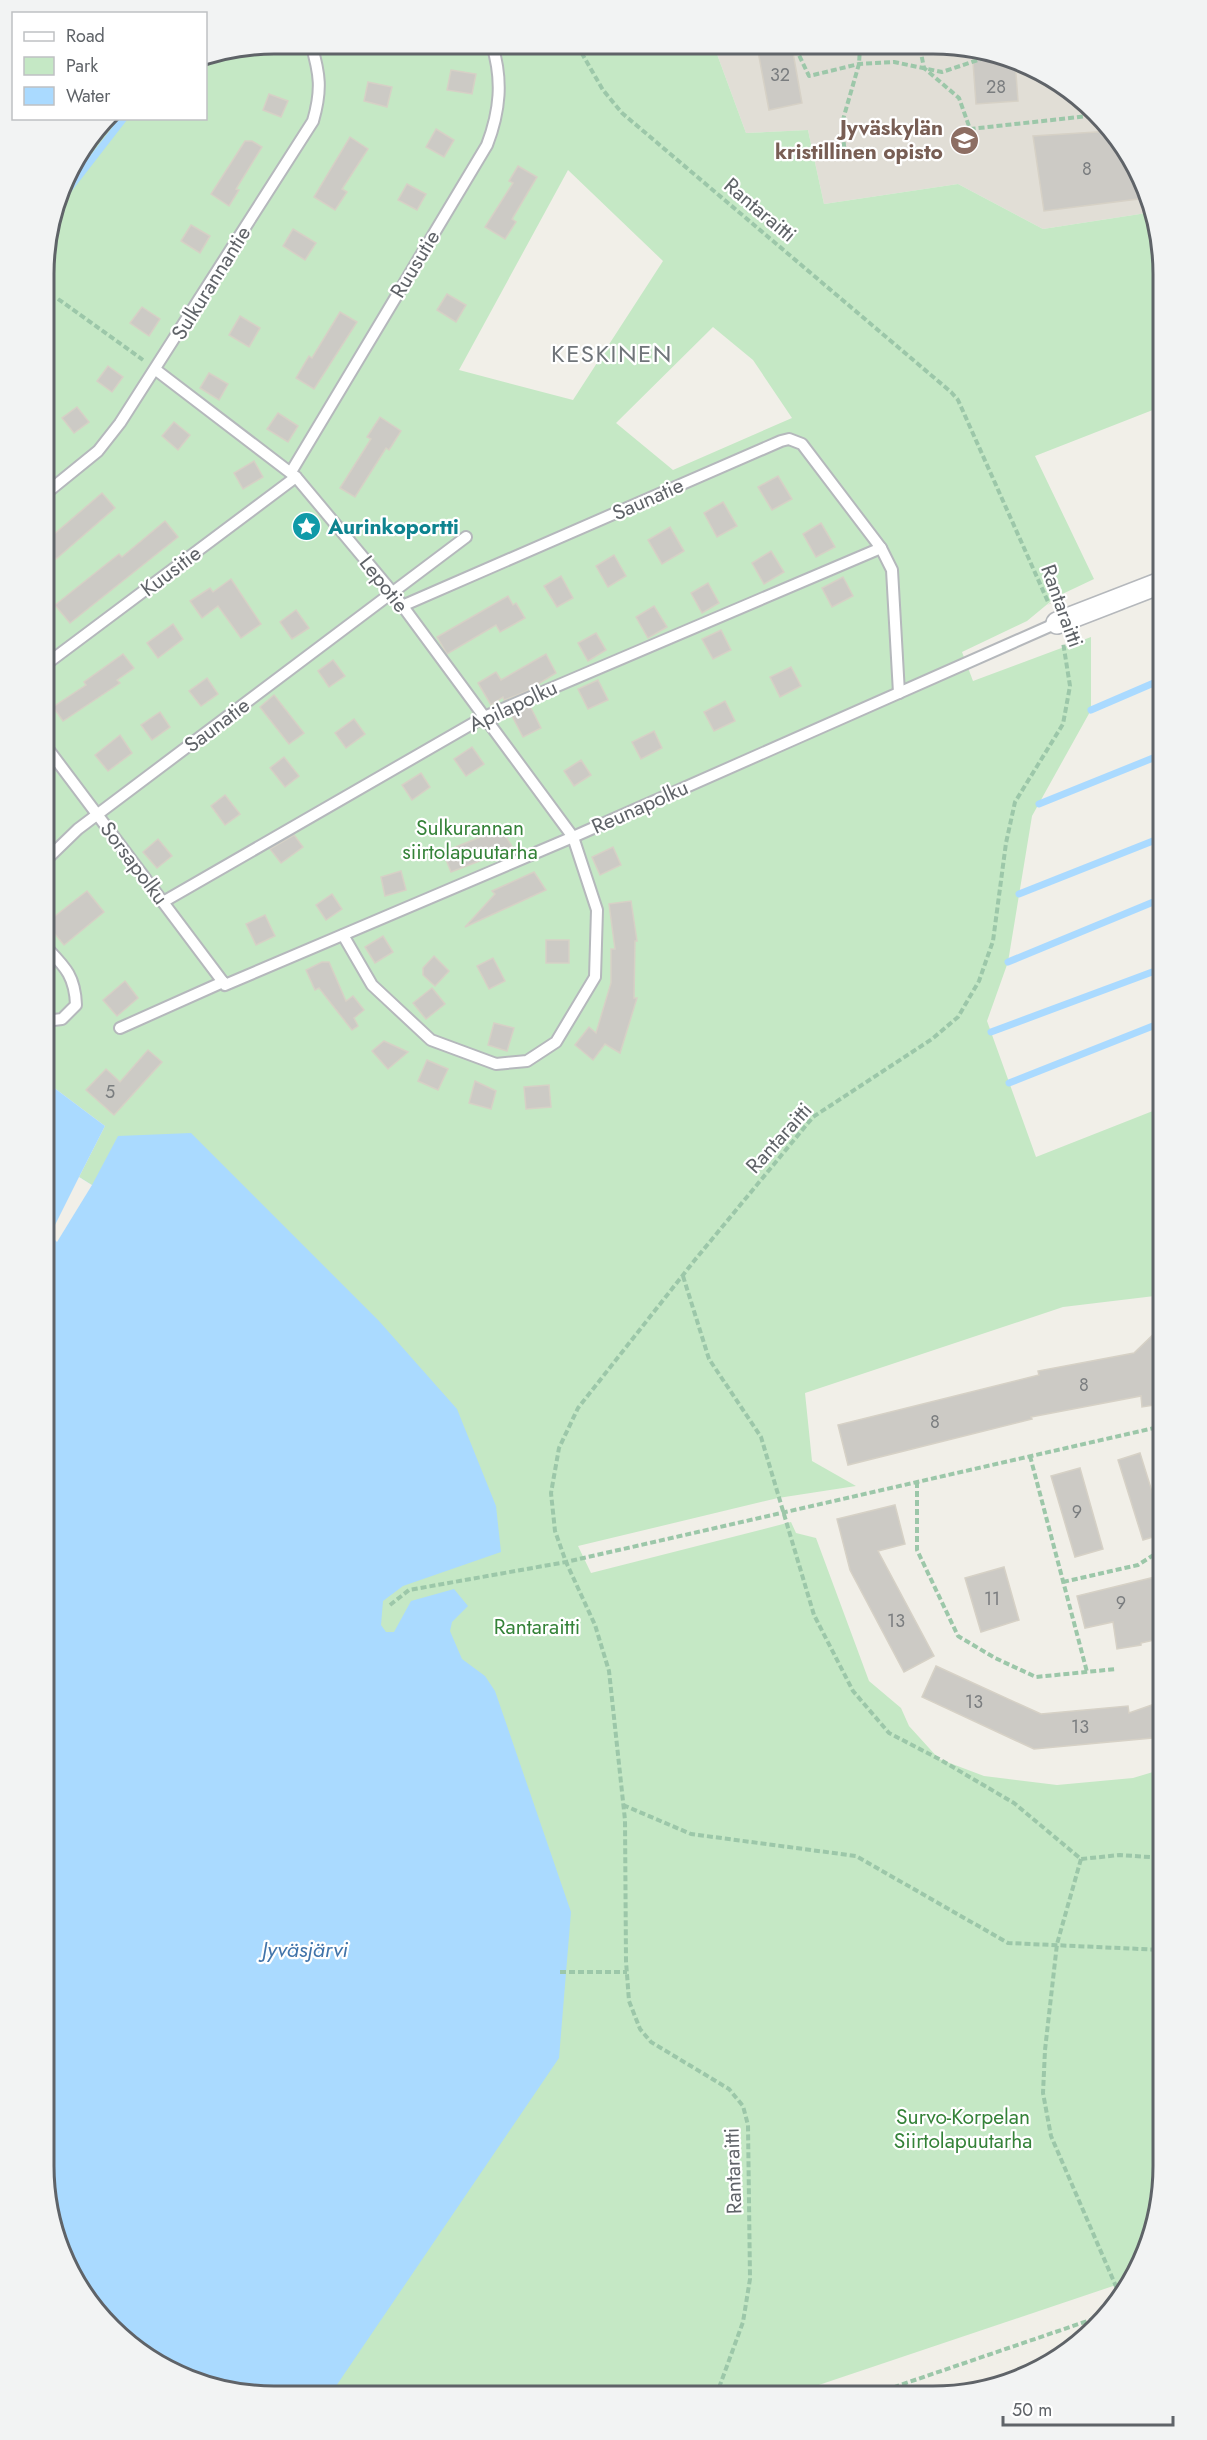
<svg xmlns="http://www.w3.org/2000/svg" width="1207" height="2440" font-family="Jost,sans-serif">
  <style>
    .education { fill: #e1ded6 }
    .green { fill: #c5e8c5; fill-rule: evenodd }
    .water { fill: #aadaff }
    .pier { fill: #f1efe8 }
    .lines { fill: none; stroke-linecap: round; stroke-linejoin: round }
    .stream { stroke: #aadaff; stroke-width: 7 }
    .building { fill: #cccac5; stroke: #d6d1c6; stroke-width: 1.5 }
    .lane-casing { stroke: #b5b8bc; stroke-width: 14 }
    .street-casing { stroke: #b5b8bc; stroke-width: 24 }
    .path { stroke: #9cc7a9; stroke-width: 4; stroke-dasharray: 6 3; stroke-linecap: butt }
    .lane { stroke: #fff; stroke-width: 10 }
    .street { stroke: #fff; stroke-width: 21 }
    .labels { text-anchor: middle; stroke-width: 4.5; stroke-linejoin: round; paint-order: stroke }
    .number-label { font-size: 18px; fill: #7a7d7f }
    .education-label { font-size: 21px; font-weight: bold; fill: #785e54; stroke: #fff; text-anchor: end }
    .street-label { font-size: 21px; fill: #5f6368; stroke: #fff }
    .culture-label { font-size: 21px; font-weight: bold; fill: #0d838f; stroke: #fff; text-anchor: start }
    .park-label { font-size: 21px; fill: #348238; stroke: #fff }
    .water-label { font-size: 22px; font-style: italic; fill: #4174aa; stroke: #fff }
    .quarter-label { font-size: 24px; letter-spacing: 1.5px; fill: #70757a; stroke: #fff }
    .rim { fill: none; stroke: #5f6368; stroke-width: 3 }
  </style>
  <rect width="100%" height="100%" fill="#f1efe8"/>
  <polygon class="education" points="714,46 978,48 1035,67 1085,100 1125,146 1151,200 1153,212 1043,229 958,184 824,204 808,130 746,133"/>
  <path class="green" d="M274,44L714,46L746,133L808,130L824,204L958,184L1043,229L1153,212L1163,274V283L1161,285L1163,406L1035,456L1094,579L1056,597L1027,621L962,652L973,681L1091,637V710L1032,816L1008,962L987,1021L1036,1157L1163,1107V1295L1063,1307L805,1393L812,1461L856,1486L778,1498L578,1546L591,1573L791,1522L796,1533L816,1538L869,1681L901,1708L909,1726L939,1759L984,1776L1057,1785L1133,1778L1163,1769V2182L1146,2254L1131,2280L786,2396L243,2394L185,2379L91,1185L79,1177L105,1126L45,1081V244L67,172L108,119L206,118V57ZM568,170L663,261L573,400L459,370ZM713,327L753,360L792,418L673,470L616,423Z"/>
  <polygon class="water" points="45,1081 105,1126 79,1177 92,1185 118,1136 191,1133 379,1321 457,1409 496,1506 501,1552 403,1586 383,1601 381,1625 386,1632 394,1632 411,1601 454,1589 468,1606 452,1622 450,1631 462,1659 485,1676 495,1691 571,1912 559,2058 330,2395 243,2394 185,2379 122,2340 82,2294 56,2240 44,2166"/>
  <polygon class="pier" points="79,1177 92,1185 57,1242 50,1235"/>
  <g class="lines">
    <g class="stream">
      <polyline points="58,203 124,118"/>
      <polyline points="1091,710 1163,679"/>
      <polyline points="1039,804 1163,754"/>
      <polyline points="1019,894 1163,837"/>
      <polyline points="1008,962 1163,898"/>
      <polyline points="991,1032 1163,968"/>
      <polyline points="1009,1083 1163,1022"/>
    </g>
  </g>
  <g class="building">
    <polygon points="757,46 792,47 802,103 769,110"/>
    <polygon points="972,48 1015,60 1018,101 976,104"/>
    <polygon points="451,70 476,74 472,94 447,90"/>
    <polygon points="368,82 392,87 387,107 364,101"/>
    <polygon points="269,94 288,101 281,117 263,110"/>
    <polygon points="436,129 454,140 444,157 426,147"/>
    <polygon points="1112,131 1125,146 1144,186 1146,198 1044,211 1033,136"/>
    <polygon points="350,137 368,149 342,189 347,192 335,210 314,197"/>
    <polygon points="245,141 252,141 262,147 236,189 239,190 229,206 211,194"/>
    <polygon points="518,166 537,177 512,219 516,222 505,239 485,227 513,183 509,181"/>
    <polygon points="407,184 426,194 417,210 398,200"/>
    <polygon points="191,225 210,236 200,253 181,241"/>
    <polygon points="293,229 316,243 305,260 283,246"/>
    <polygon points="447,294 466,305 456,322 437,310"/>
    <polygon points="142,307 160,319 149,336 130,323"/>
    <polygon points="340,312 357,322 314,389 296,378 309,356 312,358"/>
    <polygon points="240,316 260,328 249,347 229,335"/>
    <polygon points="108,366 123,377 112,392 97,381"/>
    <polygon points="209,373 228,384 219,400 200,388"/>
    <polygon points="77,407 89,422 74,433 62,418"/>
    <polygon points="278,413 298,426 288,442 267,429"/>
    <polygon points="380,417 401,431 389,450 386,448 355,497 340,488 371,439 367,437"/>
    <polygon points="174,422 190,435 178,450 162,436"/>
    <polygon points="254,461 263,477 243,489 234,473"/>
    <polygon points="778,476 792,499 772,510 758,487"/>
    <polygon points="102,493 115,508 56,559 45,547 45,542"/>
    <polygon points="723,502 737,526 717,537 704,513"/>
    <polygon points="165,521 178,537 70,623 55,605 119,554 122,557"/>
    <polygon points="821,523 835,547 816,557 803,534"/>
    <polygon points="670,527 684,551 662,564 648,540"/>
    <polygon points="771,551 784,572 764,584 752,563"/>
    <polygon points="614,555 626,576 608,587 596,566"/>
    <polygon points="561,576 573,598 557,607 544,586"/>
    <polygon points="843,577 853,596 832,607 822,588"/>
    <polygon points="231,579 261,624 241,638 218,606 202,618 190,601 210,588 213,592"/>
    <polygon points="708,583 719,603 702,613 691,593"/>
    <polygon points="508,596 513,605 516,603 525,618 500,632 496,625 447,654 437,637"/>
    <polygon points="654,606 667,627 648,638 636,617"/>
    <polygon points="296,610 309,628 292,639 280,622"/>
    <polygon points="173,624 183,639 158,658 147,643"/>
    <polygon points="721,630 731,650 713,659 702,639"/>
    <polygon points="596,633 606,650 588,661 578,643"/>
    <polygon points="123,654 134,668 117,680 120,683 63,721 53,707 86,685 84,682"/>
    <polygon points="546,654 556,673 525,692 504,700 503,697 491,705 478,683 496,672 501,680"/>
    <polygon points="333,660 345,676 329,687 318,671"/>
    <polygon points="791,667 801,686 780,697 770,677"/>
    <polygon points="207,678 218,694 201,706 189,691"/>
    <polygon points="598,680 608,700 588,709 578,689"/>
    <polygon points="274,695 304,733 289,744 260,707"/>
    <polygon points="725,701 735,721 714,731 704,712"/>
    <polygon points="530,706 541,728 523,737 511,714"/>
    <polygon points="160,712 170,727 152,740 141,725"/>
    <polygon points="354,719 365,734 346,748 335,733"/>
    <polygon points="654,731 662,748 641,759 632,742"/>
    <polygon points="120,735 132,753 108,771 95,755"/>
    <polygon points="472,747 484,764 466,776 454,759"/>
    <polygon points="284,757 299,776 285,787 270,768"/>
    <polygon points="581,760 591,775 574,786 564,771"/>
    <polygon points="421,773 430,787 412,800 402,785"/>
    <polygon points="225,795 240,814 225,825 211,806"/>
    <polygon points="501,829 513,848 451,872 443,852"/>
    <polygon points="294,835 303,847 281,863 270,849"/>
    <polygon points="158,839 172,856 157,868 143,852"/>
    <polygon points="613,847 621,865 600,875 592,857"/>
    <polygon points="401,871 406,890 385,896 381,877"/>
    <polygon points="534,872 546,890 465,927 495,894 492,891"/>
    <polygon points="87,891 104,912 64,945 46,923"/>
    <polygon points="332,894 342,909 326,920 316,905"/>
    <polygon points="631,901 637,941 635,941 634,998 637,998 620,1053 605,1044 593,1060 575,1045 589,1027 596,1033 611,983 611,949 615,949 609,904"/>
    <polygon points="265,915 275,936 256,945 246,924"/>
    <polygon points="383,936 393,952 375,963 365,947"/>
    <rect x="546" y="940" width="23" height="23"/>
    <polygon points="434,956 449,971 435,986 423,975 423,968"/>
    <polygon points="493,958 505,981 489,989 477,966"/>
    <polygon points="322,962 329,962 346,1001 353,996 364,1010 354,1018 358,1026 352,1030 319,988 315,990 306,970"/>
    <polygon points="125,981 138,998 117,1016 103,1000"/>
    <polygon points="432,988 445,1004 426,1019 413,1003"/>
    <polygon points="494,1023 514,1028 507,1051 488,1045"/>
    <polygon points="384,1041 408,1052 388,1069 372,1051"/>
    <polygon points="148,1050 162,1062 114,1115 86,1090 106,1069 120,1082"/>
    <polygon points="427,1060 448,1069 438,1090 418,1081"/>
    <polygon points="475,1081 496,1091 491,1109 469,1103"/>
    <polygon points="549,1085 551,1107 526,1109 524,1087"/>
    <polygon points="1163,1325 1163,1376 1158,1381 1160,1404 1142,1407 1141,1396 1031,1417 1032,1419 848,1465 838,1425 1039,1375 1038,1371 1134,1353"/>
    <polygon points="1140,1453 1163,1527 1163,1534 1143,1540 1118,1460"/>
    <polygon points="1080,1468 1103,1549 1075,1557 1051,1476"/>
    <polygon points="895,1505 905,1544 878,1551 934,1656 904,1672 850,1570 837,1519"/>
    <polygon points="1004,1567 1019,1620 981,1632 965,1578"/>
    <polygon points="1163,1575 1163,1638 1141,1643 1141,1645 1117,1649 1113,1622 1085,1628 1077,1596"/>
    <polygon points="936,1666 1041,1714 1128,1706 1129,1713 1163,1701 1163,1737 1034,1749 922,1697"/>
  </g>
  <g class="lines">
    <defs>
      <g id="lane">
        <polyline points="156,370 296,477 393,593 573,837 597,910 595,977 556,1042 527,1061 496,1064 431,1040 372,985 343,935"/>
        <path d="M291,472L487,145C500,111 503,80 492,45"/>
        <path d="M45,494L98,451L120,423L313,121C322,90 320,74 311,44"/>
        <polyline points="402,606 781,441 789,439 802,444 881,548 892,570 899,693"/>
        <polyline points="45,665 296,477"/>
        <polyline points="45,745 223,982"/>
        <polyline points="45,861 78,829 466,537"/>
        <polyline points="163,902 484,717 881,548"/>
        <polyline points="223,982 225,985 573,837 1057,623"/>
        <path d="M45,1021L62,1019L76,1005C75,975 64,966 45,946"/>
        <polyline points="120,1028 223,982"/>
      </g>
      <polyline id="street" points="1057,623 1163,582"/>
    </defs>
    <use href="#lane" class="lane-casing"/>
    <use href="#street" class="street-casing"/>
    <g class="path">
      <polyline points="577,45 603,90 622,113 951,392 958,400 1049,604"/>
      <polyline points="798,47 798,53 809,76 859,64 894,62 942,72 996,54"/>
      <polyline points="920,48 924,68 959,98 970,129 1097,115"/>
      <polyline points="845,157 842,123 859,64 860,47"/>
      <polyline points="58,299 143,360"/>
      <polyline points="683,1276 709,1359 761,1437 814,1615 853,1691 889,1733 939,1759 1014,1803 1081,1859 1120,1855 1163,1858"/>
      <polyline points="1030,1456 1087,1672"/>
      <polyline points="917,1482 917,1550 958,1636 995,1658 1036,1677 1116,1669"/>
      <polyline points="1063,1582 1138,1565 1163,1549"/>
      <polyline points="390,1605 409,1590 566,1562 1163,1426"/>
      <polyline points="623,1805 691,1834 856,1856 1008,1943 1163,1950"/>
      <polyline points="1081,1859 1057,1944 1045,2050 1043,2093 1051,2136 1121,2298"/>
      <polyline points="560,1972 627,1972"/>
      <polyline points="716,2396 743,2322 750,2279 748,2125 743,2106 729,2089 651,2042 640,2029 629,2001 626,1961 625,1820 609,1671 595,1625 566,1562 555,1531 551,1493 559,1448 578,1408 694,1261 813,1117 932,1039 958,1017 979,981 993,941 1006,843 1015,802 1063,724 1070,686 1063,642"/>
      <polyline points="868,2396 1108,2314"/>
    </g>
    <use href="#lane" class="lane"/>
    <use href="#street" class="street"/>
  </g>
  <defs>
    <symbol id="school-disc" viewBox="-11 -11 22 22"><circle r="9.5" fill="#8d6e63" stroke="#fff"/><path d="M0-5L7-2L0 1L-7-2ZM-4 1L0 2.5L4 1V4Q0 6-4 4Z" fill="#fff"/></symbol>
    <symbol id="sight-disc" viewBox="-11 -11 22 22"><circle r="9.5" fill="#0f9aa8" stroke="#fff"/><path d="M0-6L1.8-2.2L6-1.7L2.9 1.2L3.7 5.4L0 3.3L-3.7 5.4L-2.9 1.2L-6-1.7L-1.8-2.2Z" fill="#fff"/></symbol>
  </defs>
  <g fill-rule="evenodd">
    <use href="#school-disc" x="948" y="124" width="33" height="33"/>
    <use href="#sight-disc" x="290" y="510" width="33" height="33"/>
  </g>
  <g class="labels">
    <g class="number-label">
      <text x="780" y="81">32</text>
      <text x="996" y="93">28</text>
      <text x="1087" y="175">8</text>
      <text x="110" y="1098">5</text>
      <text x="1084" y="1391">8</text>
      <text x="935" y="1428">8</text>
      <text x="1077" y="1518">9</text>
      <text x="992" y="1605">11</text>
      <text x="1121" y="1609">9</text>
      <text x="896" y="1627">13</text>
      <text x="974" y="1708">13</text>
      <text x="1080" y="1733">13</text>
    </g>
    <g class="education-label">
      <text x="943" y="135">Jyväskylän<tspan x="943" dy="24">kristillinen opisto</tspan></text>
    </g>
    <g class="street-label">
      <text transform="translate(760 210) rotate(40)" y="7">Rantaraitti</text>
      <text transform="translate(415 264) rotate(-59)" y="7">Ruusutie</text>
      <text transform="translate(211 283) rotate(-58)" y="7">Sulkurannantie</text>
      <text transform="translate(648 499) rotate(-24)" y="7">Saunatie</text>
      <text transform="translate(171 571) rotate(-37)" y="7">Kuusitie</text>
      <text transform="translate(384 584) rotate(52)" y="7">Lepotie</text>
      <text transform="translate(1062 606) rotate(70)" y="7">Rantaraitti</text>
      <text transform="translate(513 706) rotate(-25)" y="7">Apilapolku</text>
      <text transform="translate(217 725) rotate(-37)" y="7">Saunatie</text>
      <text transform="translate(640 807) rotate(-24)" y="7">Reunapolku</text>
      <text transform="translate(134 863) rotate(53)" y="7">Sorsapolku</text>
      <text transform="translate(779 1138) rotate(-48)" y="7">Rantaraitti</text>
      <text transform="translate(733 2171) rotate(-92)" y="7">Rantaraitti</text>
    </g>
    <g class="culture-label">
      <text x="328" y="534">Aurinkoportti</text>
    </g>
    <g class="park-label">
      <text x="470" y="835">Sulkurannan<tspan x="470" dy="24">siirtolapuutarha</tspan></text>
      <text x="537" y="1634">Rantaraitti</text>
      <text x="963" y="2124">Survo-Korpelan<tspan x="963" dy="24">Siirtolapuutarha</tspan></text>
    </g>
    <g class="water-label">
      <text x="305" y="1957">Jyväsjärvi</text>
    </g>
    <g class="quarter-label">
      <text x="612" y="362">KESKINEN</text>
    </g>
  </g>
  <path d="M0 0H1207V2440H0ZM274 54H933A220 220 0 0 1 1153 274V2166A220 220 0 0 1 933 2386H274A220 220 0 0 1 54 2166V274A220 220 0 0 1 274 54Z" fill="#f2f3f3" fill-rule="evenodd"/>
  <path class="rim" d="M274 54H933A220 220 0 0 1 1153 274V2166A220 220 0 0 1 933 2386H274A220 220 0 0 1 54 2166V274A220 220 0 0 1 274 54Z"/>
  <rect x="12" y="12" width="195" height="108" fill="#ffffff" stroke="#bfc1c3" stroke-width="1.5"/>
  <rect x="24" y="32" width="30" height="9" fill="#ffffff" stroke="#bfc1c3" stroke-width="1.5"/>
  <text x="66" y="42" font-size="18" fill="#5f6368">Road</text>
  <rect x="24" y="57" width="30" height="18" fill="#c5e8c5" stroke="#bfc1c3" stroke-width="1.5"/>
  <text x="66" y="72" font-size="18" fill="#5f6368">Park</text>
  <rect x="24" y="87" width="30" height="18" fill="#aadaff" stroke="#bfc1c3" stroke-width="1.5"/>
  <text x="66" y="102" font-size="18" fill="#5f6368">Water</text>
  <path d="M1003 2416v9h170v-9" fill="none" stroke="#5f6368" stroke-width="3"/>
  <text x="1012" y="2416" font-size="18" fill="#5f6368" stroke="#ffffff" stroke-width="4.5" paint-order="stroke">50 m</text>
</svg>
